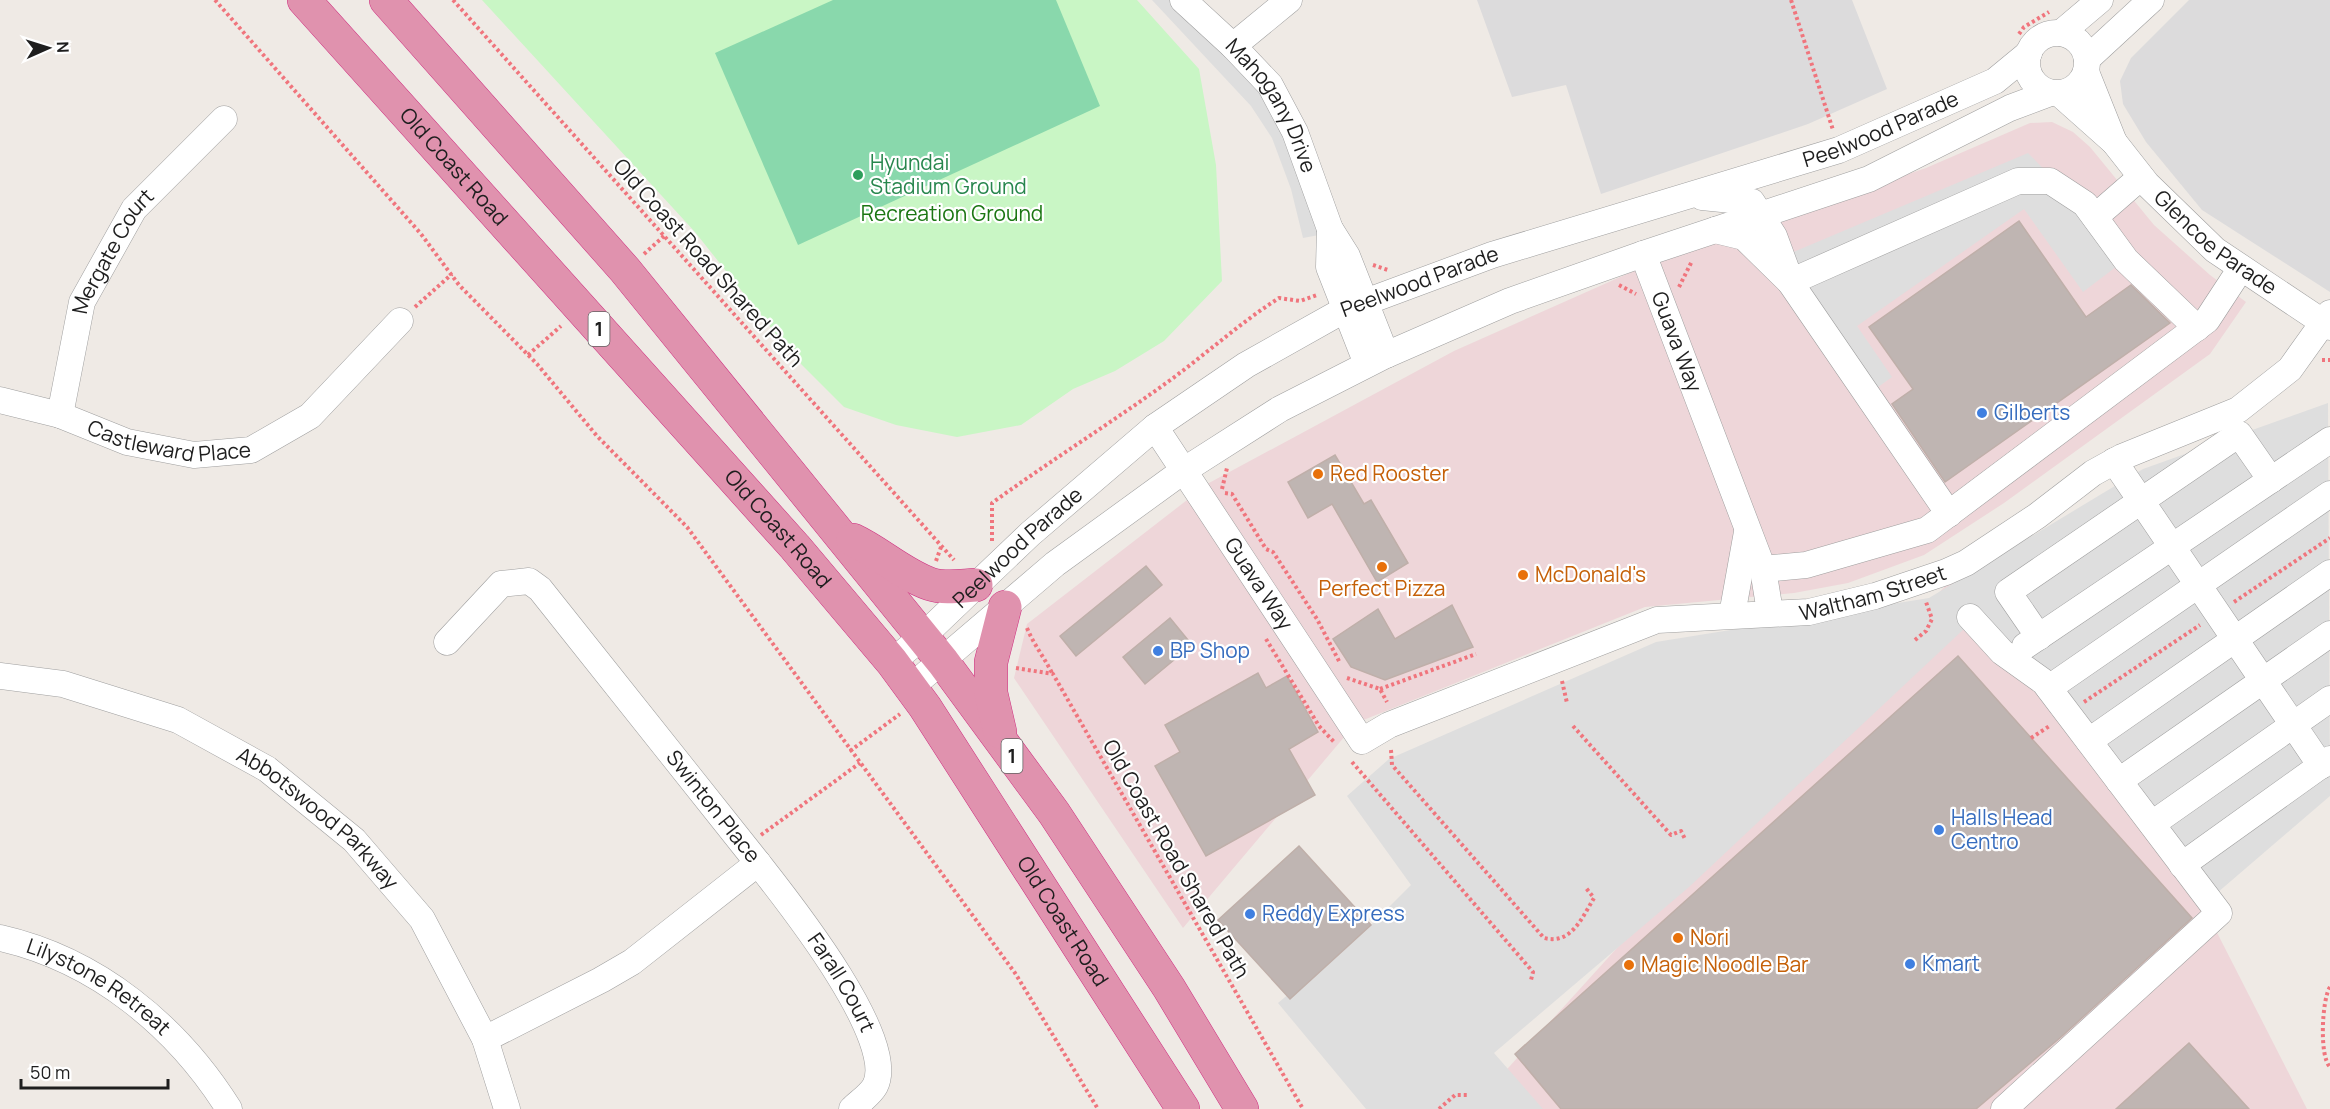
<svg xmlns="http://www.w3.org/2000/svg" width="2330" height="1109" font-family="Manrope,sans-serif">
  <style>
    .residential { fill: #dcdbdc }
    .commercial { fill: #eed6d9 }
    .park { fill: #c9f6c5 }
    .pitch { fill: #89d8ac }
    .parking { fill: #dedede }
    .building { fill: #bfb5b2; stroke: #bfafa9; stroke-width: 1.5 }
    .lines { fill: none; stroke-linecap: round; stroke-linejoin: round }
    .minor-casing { stroke: #9f9f9f; stroke-width: 27 }
    .highway-casing { stroke: #ce3181; stroke-width: 34 }
    .path { stroke: #f0757d; stroke-width: 4; stroke-dasharray: 3 3; stroke-linecap: butt }
    .minor { stroke: #fff; stroke-width: 26 }
    .highway { stroke: #e092ae; stroke-width: 33 }
    .leisure-dot { fill: #2e9e5b; stroke: #fff; stroke-width: 2 }
    .shop-dot { fill: #3f7fe0; stroke: #fff; stroke-width: 2 }
    .food-dot { fill: #e8710a; stroke: #fff; stroke-width: 2 }
    .labels { text-anchor: middle; stroke-width: 4.5; stroke-linejoin: round; paint-order: stroke }
    .shield { fill: #fff; stroke: #626262; stroke-width: 1.5 }
    .shield-label { font-size: 20px; font-weight: bold; fill: #1e1e1e }
    .street-label { font-size: 21px; fill: #1e1e1e; stroke: #fff }
    .leisure-label { font-size: 21px; fill: #27864d; stroke: #fff; text-anchor: start }
    .park-label { font-size: 21px; fill: #1b7613; stroke: #fff }
    .shop-label { font-size: 21px; fill: #366cbe; stroke: #fff; text-anchor: start }
    .food-label { font-size: 21px; fill: #c56008; stroke: #fff; text-anchor: start }
  </style>
  <rect width="100%" height="100%" fill="#efeae5"/>
  <g class="residential">
    <polygon points="1477,0 1852,0 1887,89 1808,124 1601,194 1566,85 1512,97"/>
    <polygon points="2189,0 2330,0 2330,292 2202,210 2146,142 2123,104 2120,81 2131,58"/>
  </g>
  <g class="commercial">
    <polygon points="2052,122 2073,132 2090,147 2154,225 2210,275 2246,302 2210,354 2004,503 1924,555 1848,583 1794,593 1645,607 1356,723 1183,928 1014,678 1027,624 1209,483 1454,351 1663,258 1926,168 2030,123"/>
    <polygon points="1966,563 2181,862 2307,1109 1471,1109"/>
  </g>
  <polygon class="park" points="482,0 1137,0 1199,69 1216,165 1222,281 1164,341 1115,371 1073,389 1021,425 957,437 896,425 844,407 795,358 695,232"/>
  <polygon class="pitch" points="833,0 1056,0 1100,106 798,245 715,53"/>
  <g class="parking">
    <polygon points="1152,0 1173,0 1257,85 1282,125 1319,235 1303,238 1291,189 1272,138 1251,106"/>
    <polygon points="2028,153 2129,257 2083,292 2024,209 1857,326 1892,377 1863,398 1765,264"/>
    <polygon points="2328,403 2330,796 2210,899 1981,613 1689,887 1494,1053 1543,1109 1366,1109 1278,1003 1371,925 1411,885 1347,796 1389,759 1656,642 1929,598 2143,469"/>
  </g>
  <g class="building">
    <polygon points="2019,221 2086,317 2131,285 2170,323 1945,482 1892,404 1913,389 1869,327"/>
    <polygon points="1335,455 1364,504 1371,500 1408,563 1377,582 1332,504 1308,518 1288,482"/>
    <polygon points="1146,566 1162,585 1076,656 1060,636"/>
    <polygon points="1452,605 1473,647 1385,680 1351,667 1333,639 1378,609 1395,639"/>
    <polygon points="1170,618 1192,645 1145,684 1123,657"/>
    <polygon points="1958,656 2192,918 2061,1037 1976,1109 1561,1109 1515,1054"/>
    <polygon points="1258,673 1266,688 1287,676 1318,732 1289,749 1315,795 1206,856 1155,766 1180,752 1165,725"/>
    <polygon points="1299,846 1371,925 1290,999 1218,920"/>
    <polygon points="2189,1043 2249,1109 2116,1109"/>
  </g>
  <g class="lines">
    <defs>
      <g id="minor">
        <path id="s1" d="M1183,0L1233,46L1270,85L1295,132L1330,229L1347,256L1386,355"/>
        <circle cx="2057" cy="63" r="30"/>
        <polyline points="2061,33 2100,0"/>
        <polyline points="1233,46 1289,0"/>
        <polyline points="2087,59 2151,0"/>
        <polyline points="2086,72 2114,142"/>
        <path id="s2" d="M2060,94L2114,142L2147,184L2215,250L2330,327"/>
        <polyline points="1702,197 1752,202 1774,236 1788,274"/>
        <polyline points="2095,217 2141,177"/>
        <polyline points="1330,229 1329,267 1367,364"/>
        <polyline points="1715,230 1744,237 1790,282 1949,514"/>
        <path id="s3" d="M1643,254L1763,569L1770,612"/>
        <polyline points="1790,282 2018,181 2050,181 2085,204 2126,260 2197,328"/>
        <path id="s4" d="M0,400L60,415L127,442L194,455L251,450L310,416L400,321"/>
        <path id="s5" d="M60,415L82,302L134,209L224,119"/>
        <path id="s6" d="M1155,427L1362,741L1389,725L1657,620L1809,612L1875,596L1946,572L1966,563L2037,516L2093,473L2122,457L2238,410L2290,369L2330,313"/>
        <polyline points="2114,461 2321,766"/>
        <polyline points="1763,569 1806,565 1927,530 2207,320 2241,268"/>
        <polyline points="1732,615 1747,532"/>
        <polyline points="1970,617 2002,652 2044,682 2219,913 2004,1109"/>
        <polyline points="2039,637 2008,592 2239,434 2271,480"/>
        <path id="s7" d="M447,642L501,584L529,581L540,589L758,863L632,962L601,980L485,1039"/>
        <polyline points="2025,646 2330,440"/>
        <path id="s8" d="M892,662L922,637L1030,534L1155,427L1246,365L1344,310L1492,255L1839,150L1995,81L2029,53"/>
        <path id="s9" d="M0,676L63,684L178,720L267,769L354,840L422,919L485,1039L507,1109"/>
        <polyline points="911,687 1055,564 1183,471 1280,409 1386,355 1510,301 1643,254 1869,179 2010,108 2050,93"/>
        <polyline points="2049,688 2330,494"/>
        <polyline points="2089,741 2330,573"/>
        <polyline points="2119,781 2330,634"/>
        <polyline points="2152,824 2330,699"/>
        <path id="s10" d="M758,863C787,900 899,1040 875,1086C870,1095 859,1102 852,1109"/>
        <polyline points="2182,865 2330,759"/>
        <path id="s11" d="M0,938C97,960 177,1026 229,1109"/>
      </g>
      <g id="highway">
        <path id="s12" d="M304,0L795,547L892,662L925,707L1183,1109"/>
        <polyline points="386,0 625,270 943,662 1054,813 1169,988 1242,1109"/>
        <path d="M853,540C879,552 902,574 930,584C945,589 960,586 976,585"/>
        <polyline points="1000,732 991,693 991,662 1005,607"/>
      </g>
    </defs>
    <use href="#minor" class="minor-casing"/>
    <use href="#highway" class="highway-casing"/>
    <g class="path">
      <polyline points="215,0 421,234 459,285 537,364 597,436 687,527 1015,973 1098,1109"/>
      <polyline points="453,0 954,560"/>
      <polyline points="1791,0 1833,130"/>
      <polyline points="2019,34 2024,27 2049,12"/>
      <polyline points="644,254 664,236"/>
      <polyline points="1373,265 1388,270"/>
      <polyline points="1619,285 1636,294"/>
      <polyline points="1679,287 1692,261"/>
      <polyline points="415,307 452,274"/>
      <polyline points="528,355 561,326"/>
      <polyline points="2322,360 2330,360"/>
      <polyline points="1222,489 1227,468"/>
      <polyline points="1225,493 1232,494 1266,549 1273,552 1317,619 1340,663"/>
      <path d="M992,541V503C1050,461 1111,423 1169,381C1206,354 1240,323 1279,298L1300,301L1317,295"/>
      <polyline points="936,561 941,547"/>
      <polyline points="2234,602 2330,538"/>
      <path d="M1027,628C1034,645 1044,657 1052,673"/>
      <polyline points="1266,639 1319,726 1335,743"/>
      <polyline points="1915,640 1926,631 1932,619 1926,602"/>
      <polyline points="1016,668 1053,674 1303,1109"/>
      <polyline points="1347,678 1380,689 1387,702"/>
      <polyline points="1562,681 1567,703"/>
      <polyline points="1380,689 1476,654"/>
      <polyline points="2084,702 2200,625"/>
      <polyline points="1573,726 1671,835 1681,831 1685,839"/>
      <polyline points="2031,738 2051,725"/>
      <path d="M1391,750L1392,765L1544,938C1571,945 1582,918 1594,898L1586,888"/>
      <polyline points="850,751 900,714"/>
      <polyline points="1352,762 1533,972 1531,980"/>
      <polyline points="761,835 860,763"/>
      <path d="M2330,987C2322,999 2319,1056 2330,1067"/>
      <polyline points="1439,1109 1455,1095 1467,1095"/>
    </g>
    <use href="#minor" class="minor"/>
    <use href="#highway" class="highway"/>
  </g>
  <circle class="leisure-dot" cx="858" cy="175" r="6"/>
  <g class="shop-dot">
    <circle cx="1982" cy="413" r="6"/>
    <circle cx="1158" cy="651" r="6"/>
    <circle cx="1939" cy="830" r="6"/>
    <circle cx="1250" cy="914" r="6"/>
    <circle cx="1910" cy="964" r="6"/>
  </g>
  <g class="food-dot">
    <circle cx="1318" cy="474" r="6"/>
    <circle cx="1382" cy="567" r="6"/>
    <circle cx="1523" cy="575" r="6"/>
    <circle cx="1678" cy="938" r="6"/>
    <circle cx="1629" cy="965" r="6"/>
  </g>
  <g class="labels">
    <g class="shield">
      <rect x="588.5" y="312" width="21" height="34" rx="4.5"/>
      <rect x="1001.5" y="739" width="21" height="34" rx="4.5"/>
    </g>
    <g class="shield-label">
      <text x="599" y="336">1</text>
      <text x="1012" y="763">1</text>
    </g>
    <g class="street-label">
      <text dy="7" stroke="none"><textPath href="#s1" startOffset="140">Mahogany Drive</textPath></text>
      <text dy="7" stroke="none"><textPath href="#s8" startOffset="1142">Peelwood Parade</textPath></text>
      <text dy="7" stroke="none"><textPath href="#s12" startOffset="224">Old Coast Road</textPath></text>
      <text dy="7" stroke="none"><textPath href="#s2" startOffset="216">Glencoe Parade</textPath></text>
      <text dy="7" stroke="none"><textPath href="#s5" startOffset="174">Mergate Court</textPath></text>
      <text transform="translate(708 263) rotate(48)" y="7">Old Coast Road Shared Path</text>
      <text dy="7" stroke="none"><textPath href="#s8" startOffset="656">Peelwood Parade</textPath></text>
      <text dy="7" stroke="none"><textPath href="#s3" startOffset="94">Guava Way</textPath></text>
      <text dy="7" stroke="none"><textPath href="#s4" startOffset="176">Castleward Place</textPath></text>
      <text dy="7" stroke="none"><textPath href="#s12" startOffset="710">Old Coast Road</textPath></text>
      <text dy="7" stroke="none"><textPath href="#s8" startOffset="170">Peelwood Parade</textPath></text>
      <text dy="7" stroke="none"><textPath href="#s6" startOffset="188">Guava Way</textPath></text>
      <text dy="7" stroke="none"><textPath href="#s6" startOffset="914">Waltham Street</textPath></text>
      <text dy="7" stroke="none"><textPath href="#s7" startOffset="399">Swinton Place</textPath></text>
      <text dy="7" stroke="none"><textPath href="#s9" startOffset="356">Abbotswood Parkway</textPath></text>
      <text transform="translate(1176 859) rotate(60)" y="7">Old Coast Road Shared Path</text>
      <text dy="7" stroke="none"><textPath href="#s12" startOffset="1196">Old Coast Road</textPath></text>
      <text dy="7" stroke="none"><textPath href="#s10" startOffset="146">Farall Court</textPath></text>
      <text dy="7" stroke="none"><textPath href="#s11" startOffset="111">Lilystone Retreat</textPath></text>
    </g>
    <g class="leisure-label">
      <text x="870" y="170">Hyundai<tspan x="870" dy="24">Stadium Ground</tspan></text>
    </g>
    <g class="park-label">
      <text x="952" y="221">Recreation Ground</text>
    </g>
    <g class="shop-label">
      <text x="1994" y="420">Gilberts</text>
      <text x="1170" y="658">BP Shop</text>
      <text x="1951" y="825">Halls Head<tspan x="1951" dy="24">Centro</tspan></text>
      <text x="1262" y="921">Reddy Express</text>
      <text x="1922" y="971">Kmart</text>
    </g>
    <g class="food-label">
      <text x="1330" y="481">Red Rooster</text>
      <text x="1535" y="582">McDonald's</text>
      <text x="1382" y="596" text-anchor="middle">Perfect Pizza</text>
      <text x="1690" y="945">Nori</text>
      <text x="1641" y="972">Magic Noodle Bar</text>
    </g>
  </g>
  <g transform="translate(48 48) rotate(87)" stroke="#ffffff" stroke-width="4.5" paint-order="stroke">
  <path d="M0-4.5L10 22L0 15L-10 22Z" fill="#1e1e1e"/>
  <text y="-9" font-size="16" font-weight="bold" text-anchor="middle" fill="#1e1e1e">N</text>
  </g>
  <path d="M21 1079v9h147v-9" fill="none" stroke="#1e1e1e" stroke-width="3"/>
  <text x="30" y="1079" font-size="18" fill="#1e1e1e" stroke="#ffffff" stroke-width="4.5" paint-order="stroke">50 m</text>
</svg>
